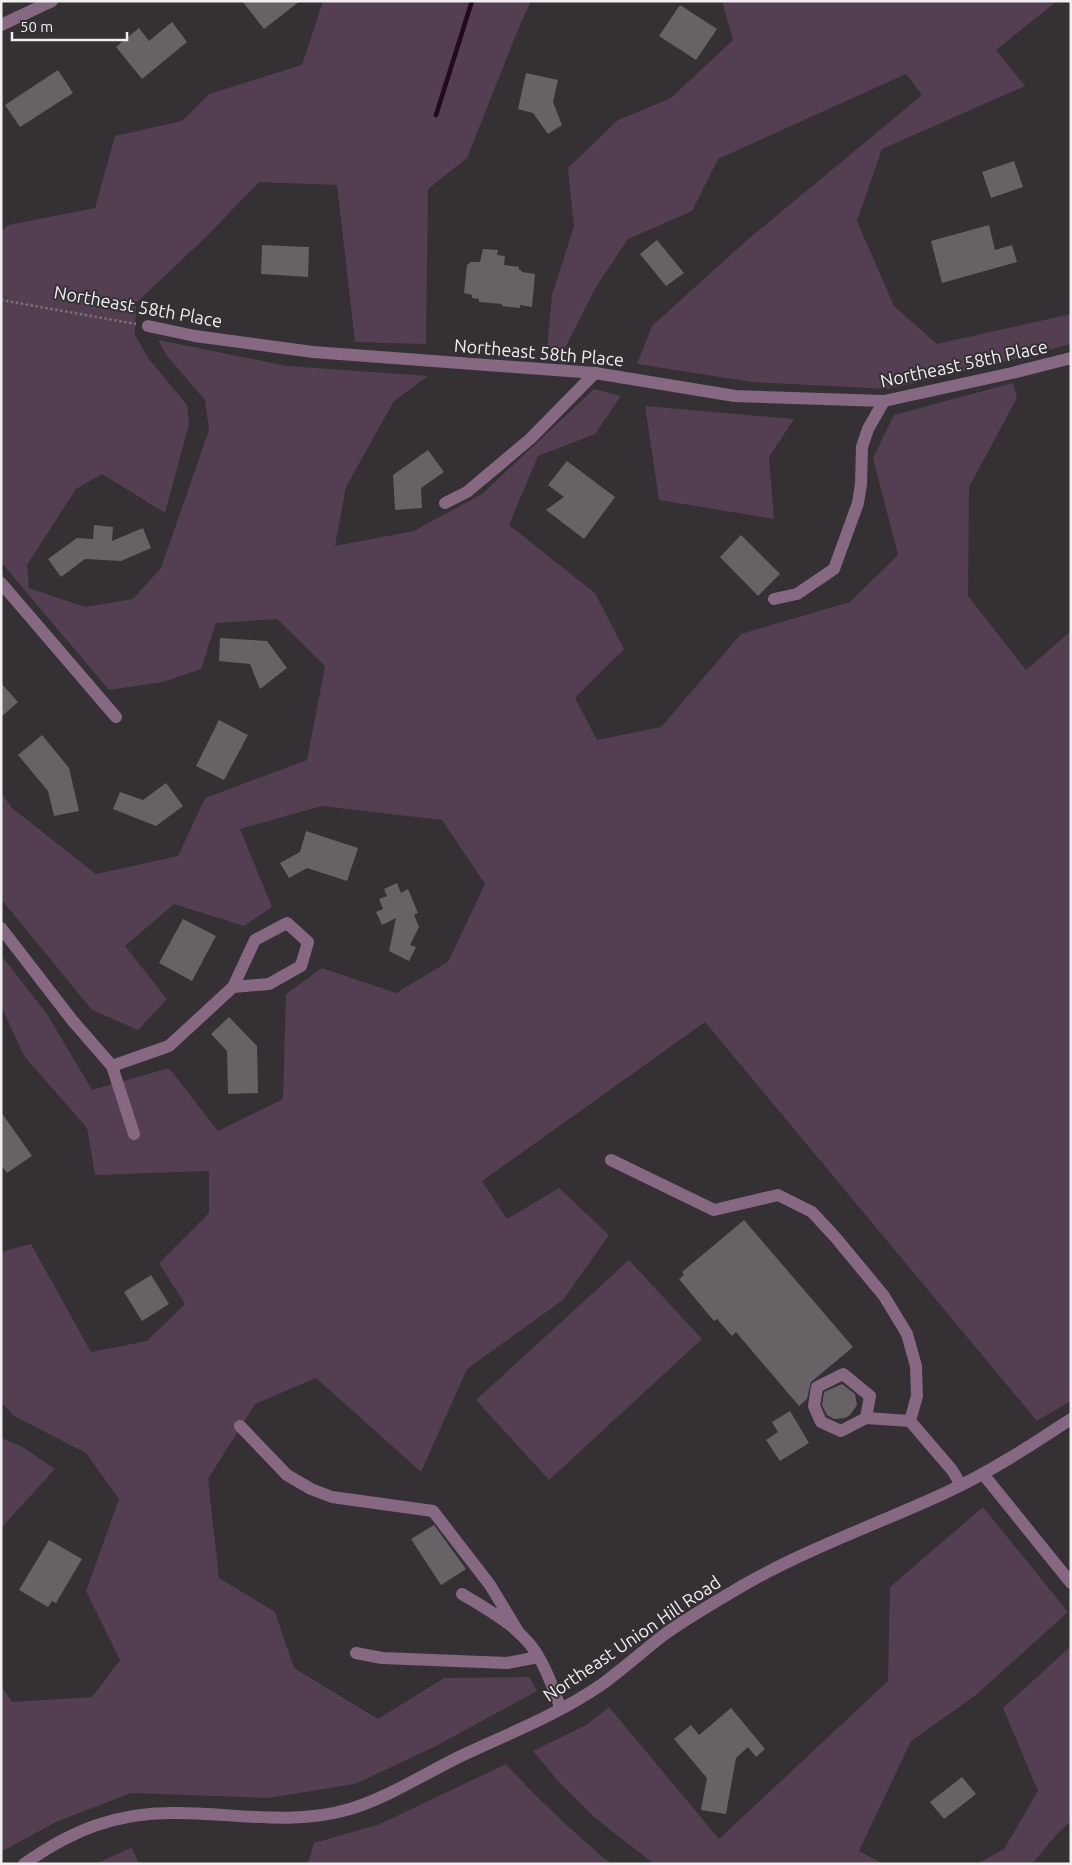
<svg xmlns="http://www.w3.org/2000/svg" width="1072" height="1865" font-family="Ubuntu,sans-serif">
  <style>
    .green { fill: #543e51 }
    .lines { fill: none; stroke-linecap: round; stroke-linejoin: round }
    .stream { stroke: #240822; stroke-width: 4.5 }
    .building { fill: #666266 }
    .path { stroke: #767376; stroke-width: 2.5; stroke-dasharray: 2.5 2.5; stroke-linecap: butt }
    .minor { stroke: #876882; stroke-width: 12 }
    .labels { text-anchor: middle; stroke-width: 4; stroke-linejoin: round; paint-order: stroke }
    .street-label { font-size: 18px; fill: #f0eef0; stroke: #343034 }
  </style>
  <rect width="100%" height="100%" fill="#343034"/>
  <g class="green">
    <polygon points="323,1 531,1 519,27 467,158 428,189 426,344 355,342 337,185 259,182 207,236 136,303 135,335 149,359 187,405 189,424 165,513 102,474 76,489 27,565 29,588 85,607 133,599 161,568 209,430 205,400 167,356 158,340 287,366 428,376 394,401 346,487 335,546 414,531 482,494 594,389 621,396 595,434 538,456 509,525 595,593 624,649 575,698 597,740 661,727 741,634 850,602 898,555 873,458 894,415 1013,383 1017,398 969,487 968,596 1026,670 1071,631 1071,1401 1037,1421 705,1022 482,1181 507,1219 559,1188 609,1235 563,1300 467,1369 421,1472 316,1378 255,1404 208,1479 219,1578 275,1612 294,1668 378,1719 444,1678 529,1677 537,1691 436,1746 355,1784 268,1798 131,1793 56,1822 1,1852 1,1685 12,1702 92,1697 120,1660 86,1591 119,1499 86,1453 14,1416 1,1402 1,1252 31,1244 91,1352 147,1341 185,1304 159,1263 209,1213 209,1171 95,1175 87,1128 24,1056 1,1006 1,955 47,1014 92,1090 169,1068 218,1131 283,1099 286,994 322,968 396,993 448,962 485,884 442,820 322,806 240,829 272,907 244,926 174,904 125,946 167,999 138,1030 92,1010 1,899 1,792 12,808 96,874 178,856 205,798 307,760 325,666 277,619 216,623 201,669 163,682 109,690 1,562 1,231 8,225 95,208 115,136 182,121 209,94 302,65"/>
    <polygon points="722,1 1057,1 996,50 1025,86 882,149 857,221 894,306 937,344 1071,314 1071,344 991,365 888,389 752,382 637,364 652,326 746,241 922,95 906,74 718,159 692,211 628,239 596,287 564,350 547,349 552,295 574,226 568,168 618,120 671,98 733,40"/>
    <polygon points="645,406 794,419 769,457 774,519 659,500"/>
    <polygon points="629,1260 702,1339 549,1480 476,1400"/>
    <polygon points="1,1438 21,1446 55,1469 1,1528"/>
    <polygon points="983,1507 1068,1612 976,1695 911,1741 859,1851 883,1864 654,1864 594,1817 558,1781 533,1751 586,1725 609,1707 719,1839 888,1681 890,1587"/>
    <polygon points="1071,1646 1071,1821 1056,1835 1032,1864 977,1864 1004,1849 1038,1791 1003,1708"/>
    <path d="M506,1764C539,1800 574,1833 611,1864H308L314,1843L380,1824Z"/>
    <polygon points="132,1848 139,1864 95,1864 131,1848"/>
  </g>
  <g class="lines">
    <polyline class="stream" points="436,115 472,1"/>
  </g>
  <g class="building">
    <polygon points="242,1 300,1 264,29"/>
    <polygon points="680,5 717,29 696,60 659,36"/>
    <polygon points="172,22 187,42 142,79 116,47 139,28 149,41"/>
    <polygon points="58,70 73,93 20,127 5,105"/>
    <polygon points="526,73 558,80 553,102 562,125 548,134 533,113 518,109"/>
    <polygon points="1014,161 1023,187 991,198 982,172"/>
    <polygon points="989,225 995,250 1012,245 1017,262 942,283 931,241"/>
    <polygon points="657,240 684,273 666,286 640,254"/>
    <polygon points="262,245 309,247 308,277 261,274"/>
    <polygon points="483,249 498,250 497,255 505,256 504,265 519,267 519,270 521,270 522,272 535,274 532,307 520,305 520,308 502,306 502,304 479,302 479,299 472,298 472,295 464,293 467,265 471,262 480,262"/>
    <polygon points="428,450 444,472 421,488 422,508 395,510 393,475"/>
    <polygon points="567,461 615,497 584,539 546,510 564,497 548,485"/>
    <polygon points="94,525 113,527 112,541 143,528 151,548 121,561 85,559 61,577 48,559 77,538 93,539"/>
    <polygon points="741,535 780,574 758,596 720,557"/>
    <polygon points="220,638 267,641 287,668 260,689 250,664 219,661"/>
    <polygon points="1,683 18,702 1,717"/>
    <polygon points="219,720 248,735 224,780 196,766"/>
    <polygon points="42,735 69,768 79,811 54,816 48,791 18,755"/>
    <polygon points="166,783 183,806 156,826 113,809 120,792 143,800"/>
    <polygon points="306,831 358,848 347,881 307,868 289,878 280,863 300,852"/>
    <polygon points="397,883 401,893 408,889 418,913 414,915 419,927 410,945 416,947 409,961 389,951 396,918 382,925 376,912 383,909 379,899 387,896 384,889"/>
    <polygon points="183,919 216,936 192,981 159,963"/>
    <polygon points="229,1017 257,1046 258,1093 228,1094 227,1051 211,1034"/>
    <polygon points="1,1112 32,1156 7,1173 1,1165"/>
    <polygon points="744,1220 853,1347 811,1382 807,1399 799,1406 736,1332 732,1336 717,1319 714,1321 679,1279 684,1275 682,1272"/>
    <polygon points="151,1275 169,1304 142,1321 124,1292"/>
    <polygon points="842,1384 855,1394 857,1405 850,1415 845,1418 834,1419 827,1415 822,1405 824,1392"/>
    <polygon points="790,1411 809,1443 780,1461 766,1440 778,1432 772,1422"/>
    <polygon points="434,1525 466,1569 441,1585 411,1539"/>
    <polygon points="49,1540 82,1559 56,1603 52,1601 48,1607 19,1590"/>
    <polygon points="731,1708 765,1749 756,1757 748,1747 736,1758 726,1814 701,1810 707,1778 674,1739 691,1725 699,1735"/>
    <polygon points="962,1777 976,1794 944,1819 930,1802"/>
  </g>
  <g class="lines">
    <polyline class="path" points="1,300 136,324"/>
    <g class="minor">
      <polyline points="1,25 52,1"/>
      <polyline points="148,326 195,336 313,352 595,373 735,396 884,401 1012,373 1071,358"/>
      <polyline points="445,503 467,492 530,439 595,373"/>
      <polyline points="1,583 116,717"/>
      <polyline points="774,599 797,594 834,569 858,503 861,484 862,447 868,429 884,401"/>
      <polyline points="1,928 72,1020 112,1066 134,1134"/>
      <polyline points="112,1066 169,1046 233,987 269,984 301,966 308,942 287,923 255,940 233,987"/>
      <polyline points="611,1160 714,1210 778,1195 812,1212 836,1238 884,1296 907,1334 916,1366 917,1396 910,1421 952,1470 961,1485"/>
      <polyline points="866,1418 870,1396 843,1374 817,1387 814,1406 821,1422 841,1431 866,1418 910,1421"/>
      <polyline points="240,1426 287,1475 311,1489 332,1497 433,1511 490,1585 519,1633"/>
      <polyline points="983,1474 1071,1583"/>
      <path d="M462,1594C492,1612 526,1630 542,1663C550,1678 555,1694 561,1709"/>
      <polyline points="356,1653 382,1658 507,1663 538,1657"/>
      <path d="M24,1864C72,1830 117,1812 176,1813C234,1813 293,1826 350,1809C389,1797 424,1774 461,1756C508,1734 557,1715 601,1685C623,1669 643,1651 665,1634C692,1615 720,1599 749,1582C812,1547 880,1523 945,1493C990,1472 1030,1446 1071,1419"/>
    </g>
  </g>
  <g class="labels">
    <g class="street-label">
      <text transform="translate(138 307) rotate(10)" y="6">Northeast 58th Place</text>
      <text transform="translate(539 353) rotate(5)" y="6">Northeast 58th Place</text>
      <text transform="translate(964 364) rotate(-12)" y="6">Northeast 58th Place</text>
      <text transform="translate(632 1639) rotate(-34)" y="6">Northeast Union Hill Road</text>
    </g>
  </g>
  <rect width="1072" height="1865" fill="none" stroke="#f0eef0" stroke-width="5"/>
  <path d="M12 32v8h115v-8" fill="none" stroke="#f0eef0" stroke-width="2.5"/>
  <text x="20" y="32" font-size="15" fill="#f0eef0" stroke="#343034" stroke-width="4" paint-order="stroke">50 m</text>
</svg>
